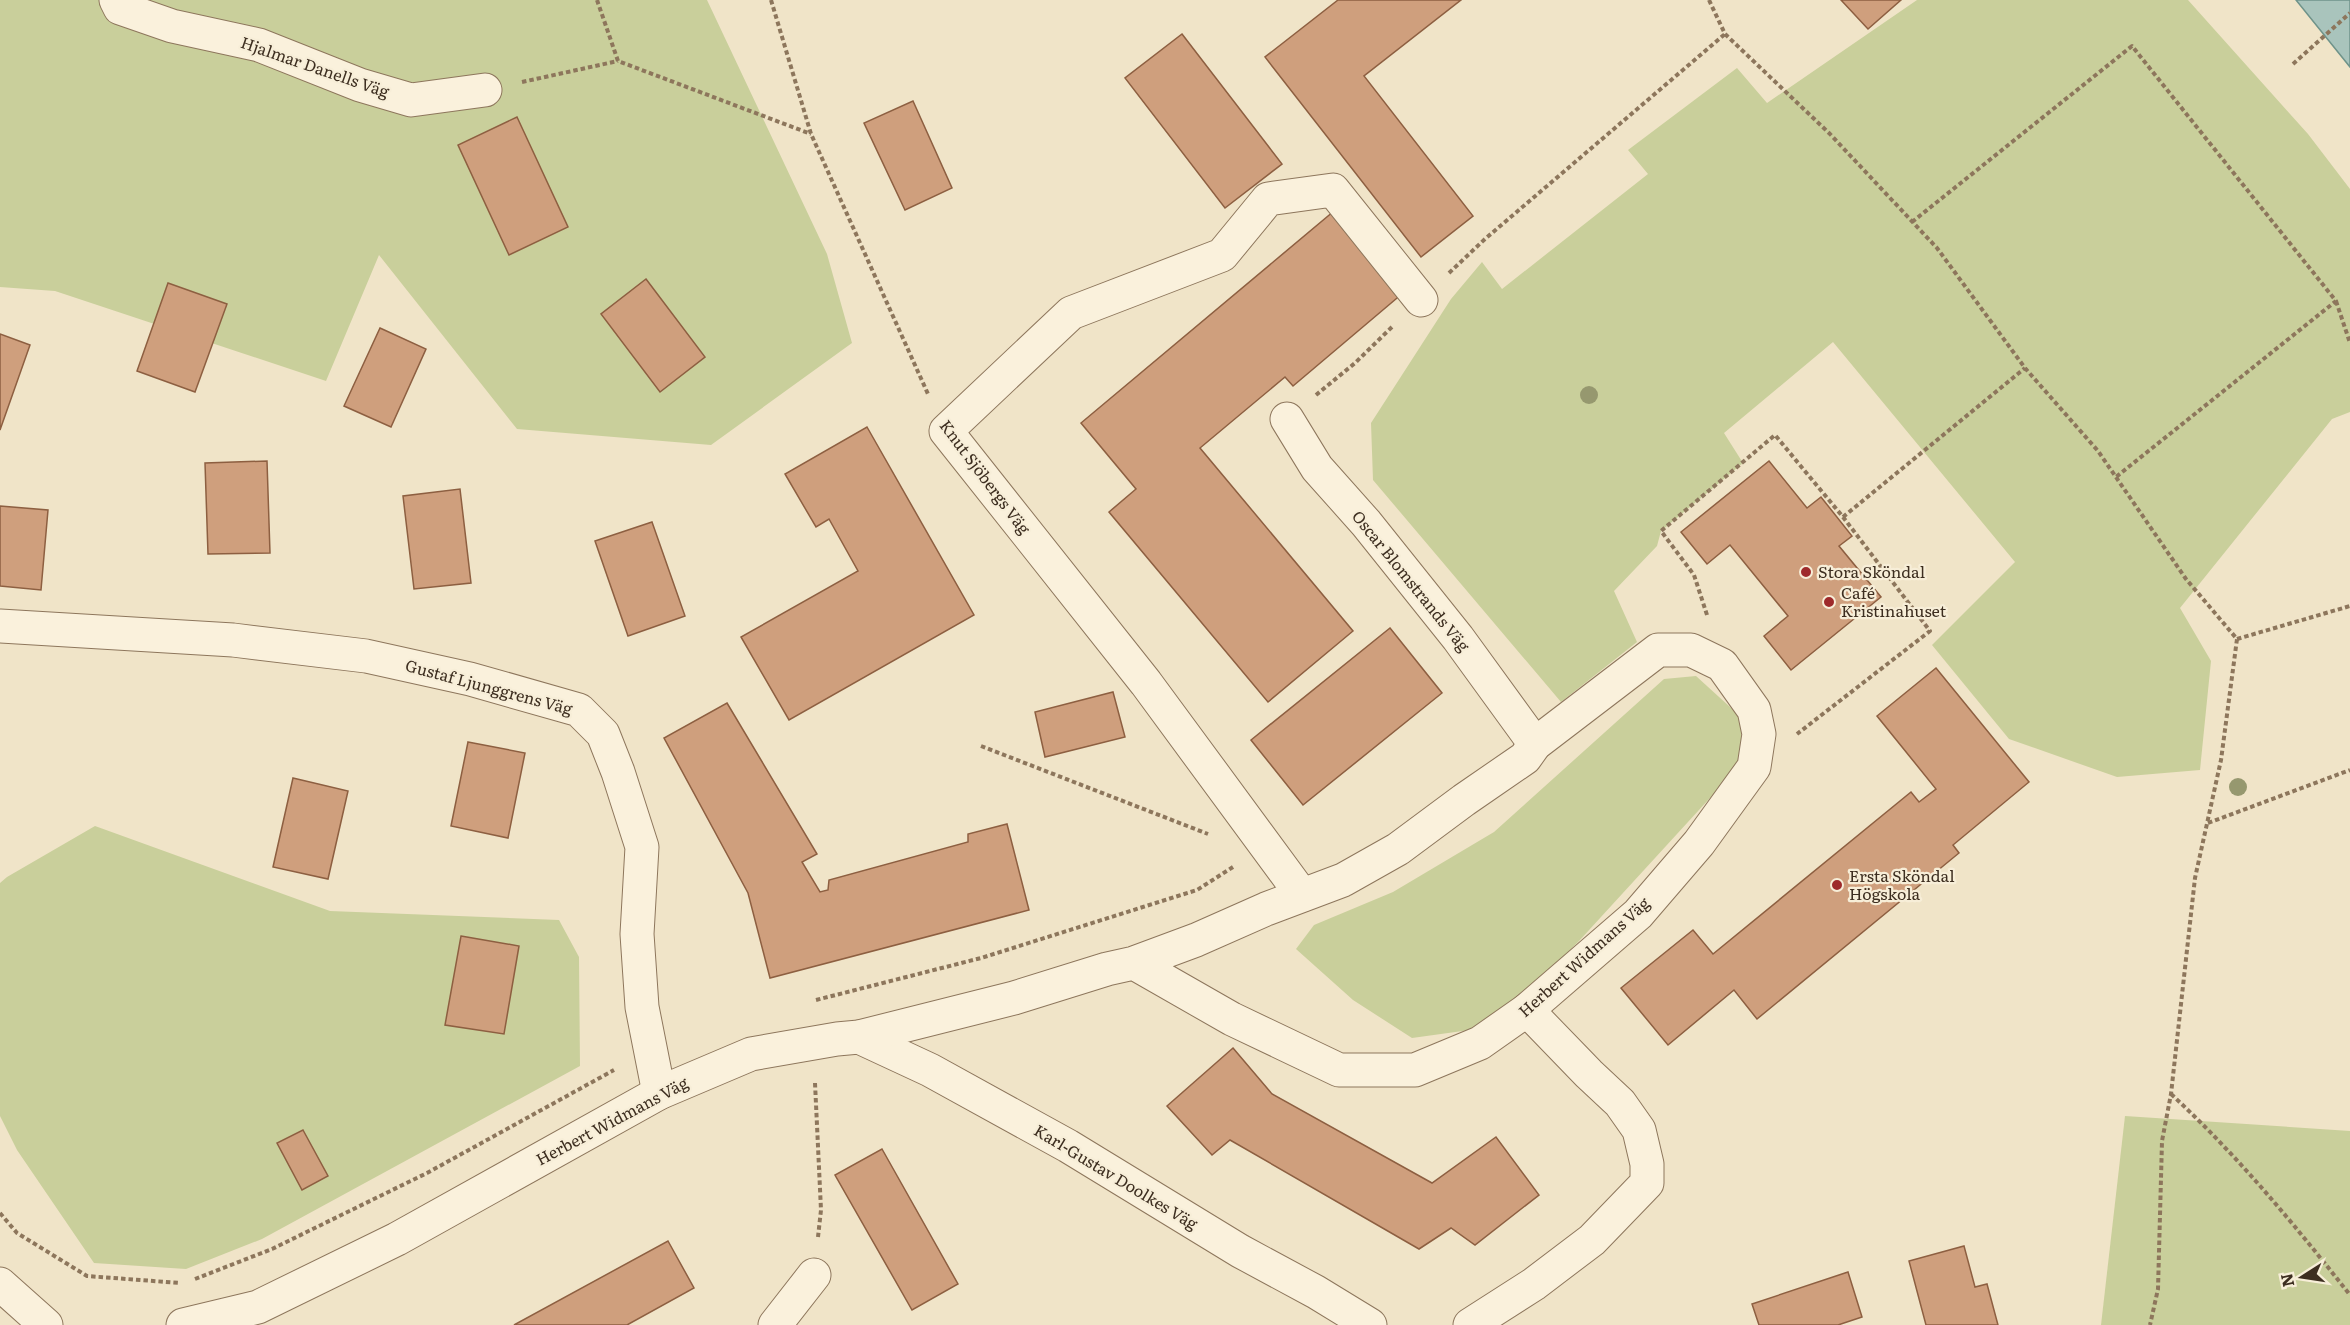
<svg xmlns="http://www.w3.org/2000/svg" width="2350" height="1325" font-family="Literata,serif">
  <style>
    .green { fill: #c9cf9b }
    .water { fill: #a9c4bc; stroke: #6f938a; stroke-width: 1.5 }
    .building { fill: #cf9f7d; stroke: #8d5f41; stroke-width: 1.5 }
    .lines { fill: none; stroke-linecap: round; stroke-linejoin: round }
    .minor-casing { stroke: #8d765c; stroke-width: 35 }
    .path { stroke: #8d765c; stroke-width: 4; stroke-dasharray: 4.5 3; stroke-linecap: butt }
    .minor { stroke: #faf1dc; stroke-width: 33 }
    .tree { fill: #96986f }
    .poi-dot { fill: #9e2a2b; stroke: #f7eed8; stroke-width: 2 }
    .labels { text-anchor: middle; stroke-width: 4.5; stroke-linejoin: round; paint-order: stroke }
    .street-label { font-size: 16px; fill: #3d2e20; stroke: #f7eed8 }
    .poi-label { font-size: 16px; fill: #3d2e20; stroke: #f7eed8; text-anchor: start }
  </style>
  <rect width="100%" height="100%" fill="#f0e4c8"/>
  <g class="green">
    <polygon points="0,0 707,0 827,254 852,343 711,445 517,429 379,255 326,381 55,291 0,287"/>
    <polygon points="1917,0 2188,0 2308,134 2350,189 2350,412 2332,419 2180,608 2211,661 2200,770 2117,777 2009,739 1932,645 2015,562 1833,342 1724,433 1743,463 1661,531 1657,546 1614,591 1637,642 1561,702 1373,480 1371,423 1451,299 1482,262 1502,289 1648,174 1628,150 1737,68 1767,103"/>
    <polygon points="1696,676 1741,717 1742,763 1579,941 1524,996 1477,1029 1412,1038 1353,1000 1296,949 1314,925 1393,892 1494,832 1664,679"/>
    <polygon points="95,826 330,911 559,920 579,957 580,1066 262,1239 186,1269 94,1263 17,1150 0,1116 0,883 7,877"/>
    <polygon points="2125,1116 2350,1131 2350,1325 2101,1325"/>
  </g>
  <polygon class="water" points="2296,0 2350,0 2350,67"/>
  <g class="building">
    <polygon points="1338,0 1461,0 1364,76 1473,216 1421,257 1265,57"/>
    <polygon points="1841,0 1901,0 1868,29"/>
    <polygon points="1182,34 1282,164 1225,208 1125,78"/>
    <polygon points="913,101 952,188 905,210 864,123"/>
    <polygon points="517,117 568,227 509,255 458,145"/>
    <polygon points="1334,211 1403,293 1293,386 1285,377 1200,448 1353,631 1268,702 1109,512 1136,489 1081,423"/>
    <polygon points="646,279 705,357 660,392 601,314"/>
    <polygon points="168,283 227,304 195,392 137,371"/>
    <polygon points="380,328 426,349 391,427 344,406"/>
    <polygon points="0,334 30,345 0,430"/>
    <polygon points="867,427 974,615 789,720 741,637 858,571 829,519 816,527 785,474"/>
    <polygon points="267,461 270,553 208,554 205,463"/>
    <polygon points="1769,461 1807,508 1821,497 1852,536 1839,546 1881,597 1791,670 1764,636 1788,616 1730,545 1707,564 1681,532"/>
    <polygon points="460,489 471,583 414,589 403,496"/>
    <polygon points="0,506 48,510 41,590 0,586"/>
    <polygon points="652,522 685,616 628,636 595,541"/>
    <polygon points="1390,628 1442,693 1303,805 1251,740"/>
    <polygon points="1936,668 2029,782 1953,845 1959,853 1757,1019 1734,990 1668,1045 1621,988 1693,930 1713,954 1911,792 1919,802 1936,789 1877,716"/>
    <polygon points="1113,692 1125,737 1045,757 1035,712"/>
    <polygon points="727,703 817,854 802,862 820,892 828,890 829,880 968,842 968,834 1007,824 1029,910 770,978 748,893 664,738"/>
    <polygon points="468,742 525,753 508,838 451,826"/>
    <polygon points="293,778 348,791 328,879 273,867"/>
    <polygon points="461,936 519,946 504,1034 445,1025"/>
    <polygon points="1233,1048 1272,1094 1432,1183 1496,1137 1539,1195 1475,1245 1451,1228 1419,1249 1230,1140 1212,1155 1167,1106"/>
    <polygon points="303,1130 328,1176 302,1190 277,1143"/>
    <polygon points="882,1149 958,1284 912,1310 835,1175"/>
    <polygon points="668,1241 694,1288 627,1325 514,1325"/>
    <polygon points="1964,1246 1975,1287 1987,1284 1998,1325 1926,1325 1909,1261"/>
    <polygon points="1848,1272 1862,1317 1838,1325 1759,1325 1752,1304"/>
  </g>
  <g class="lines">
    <defs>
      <g id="minor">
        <polyline points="116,0 120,8 172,26 259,45 360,85 411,100 485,90"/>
        <polyline points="1287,419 1317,468 1366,523 1458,638 1535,744"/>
        <polyline points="0,626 233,640 366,656 470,679 579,710 603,734 618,772 642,847 637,934 642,1007 659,1093"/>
        <polyline points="1302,895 1146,683 946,431 1071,313 1222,255 1268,199 1333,190 1421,300"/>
        <polyline points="859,1037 930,1070 1068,1146 1240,1251 1316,1292 1370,1325"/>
        <polyline points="0,1284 46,1325"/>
        <polyline points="183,1325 258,1307 397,1239 659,1093 751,1054 837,1039 859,1037 1014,998 1107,969 1134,963 1196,940 1266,909 1343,880 1398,849 1464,800 1525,758 1535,744 1658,650 1691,650 1722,665 1754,710 1759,734 1754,767 1699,843 1638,914 1527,1010 1480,1043 1415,1070 1339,1070 1232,1019 1134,963"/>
        <polyline points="775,1325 814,1275"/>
        <polyline points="1470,1325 1534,1284 1592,1240 1647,1183 1647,1164 1639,1130 1620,1103 1589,1074 1527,1010"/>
      </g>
    </defs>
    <use href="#minor" class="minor-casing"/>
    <g class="path">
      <polyline points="597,0 618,61 811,134"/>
      <polyline points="771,0 811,134 928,394"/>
      <polyline points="1709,0 1725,34 1830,134 1937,248 2025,368 2098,451 2186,579 2237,639 2221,760 2195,878 2171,1094 2162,1141 2158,1289 2150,1325"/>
      <polyline points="2293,64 2350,13"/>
      <polyline points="522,82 618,61"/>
      <polyline points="1912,222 2132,46 2336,301 2116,477"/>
      <polyline points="1449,273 1485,239 1725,34"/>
      <polyline points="2336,301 2350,343"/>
      <polyline points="1316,395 1355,363 1393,326"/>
      <polyline points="1843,517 2025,368"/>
      <polyline points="1707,615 1694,575 1661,531 1775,435 1843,517 1930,631 1797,734"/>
      <polyline points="2237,639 2350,606"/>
      <polyline points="981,746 1208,834"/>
      <polyline points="2208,823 2350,770"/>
      <polyline points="816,1000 981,958 1197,890 1233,867"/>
      <polyline points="815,1083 821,1210 818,1237"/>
      <path d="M2171,1094C2237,1155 2294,1224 2350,1295"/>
      <polyline points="0,1213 17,1233 87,1276 180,1283"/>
      <polyline points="195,1279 272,1249 427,1173 614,1070"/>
    </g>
    <use href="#minor" class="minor"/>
  </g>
  <g class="tree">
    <circle cx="1589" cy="395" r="9"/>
    <circle cx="2238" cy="787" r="9"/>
  </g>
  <g class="poi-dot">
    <circle cx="1806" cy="572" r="6"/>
    <circle cx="1829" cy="602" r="6"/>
    <circle cx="1837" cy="885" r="6"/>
  </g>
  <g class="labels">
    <g class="street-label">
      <text transform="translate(315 67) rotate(19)" y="6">Hjalmar Danells Väg</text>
      <text transform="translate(985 477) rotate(53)" y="6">Knut Sjöbergs Väg</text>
      <text transform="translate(1411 581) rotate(51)" y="6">Oscar Blomstrands Väg</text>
      <text transform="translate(489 687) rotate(15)" y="6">Gustaf Ljunggrens Väg</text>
      <text transform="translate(1584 957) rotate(-42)" y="6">Herbert Widmans Väg</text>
      <text transform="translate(612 1121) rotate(-28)" y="6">Herbert Widmans Väg</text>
      <text transform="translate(1116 1177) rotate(31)" y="6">Karl-Gustav Doolkes Väg</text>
    </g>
    <g class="poi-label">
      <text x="1818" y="578">Stora Sköndal</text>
      <text x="1841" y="599">Café<tspan x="1841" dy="18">Kristinahuset</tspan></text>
      <text x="1849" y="882">Ersta Sköndal<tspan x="1849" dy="18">Högskola</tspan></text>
    </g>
  </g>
  <g transform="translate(2302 1277) rotate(258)" stroke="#f7eed8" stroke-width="4.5" paint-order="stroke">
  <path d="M0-4.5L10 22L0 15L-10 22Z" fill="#3d2e20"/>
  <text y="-9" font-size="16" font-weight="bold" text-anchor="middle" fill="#3d2e20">N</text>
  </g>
</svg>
